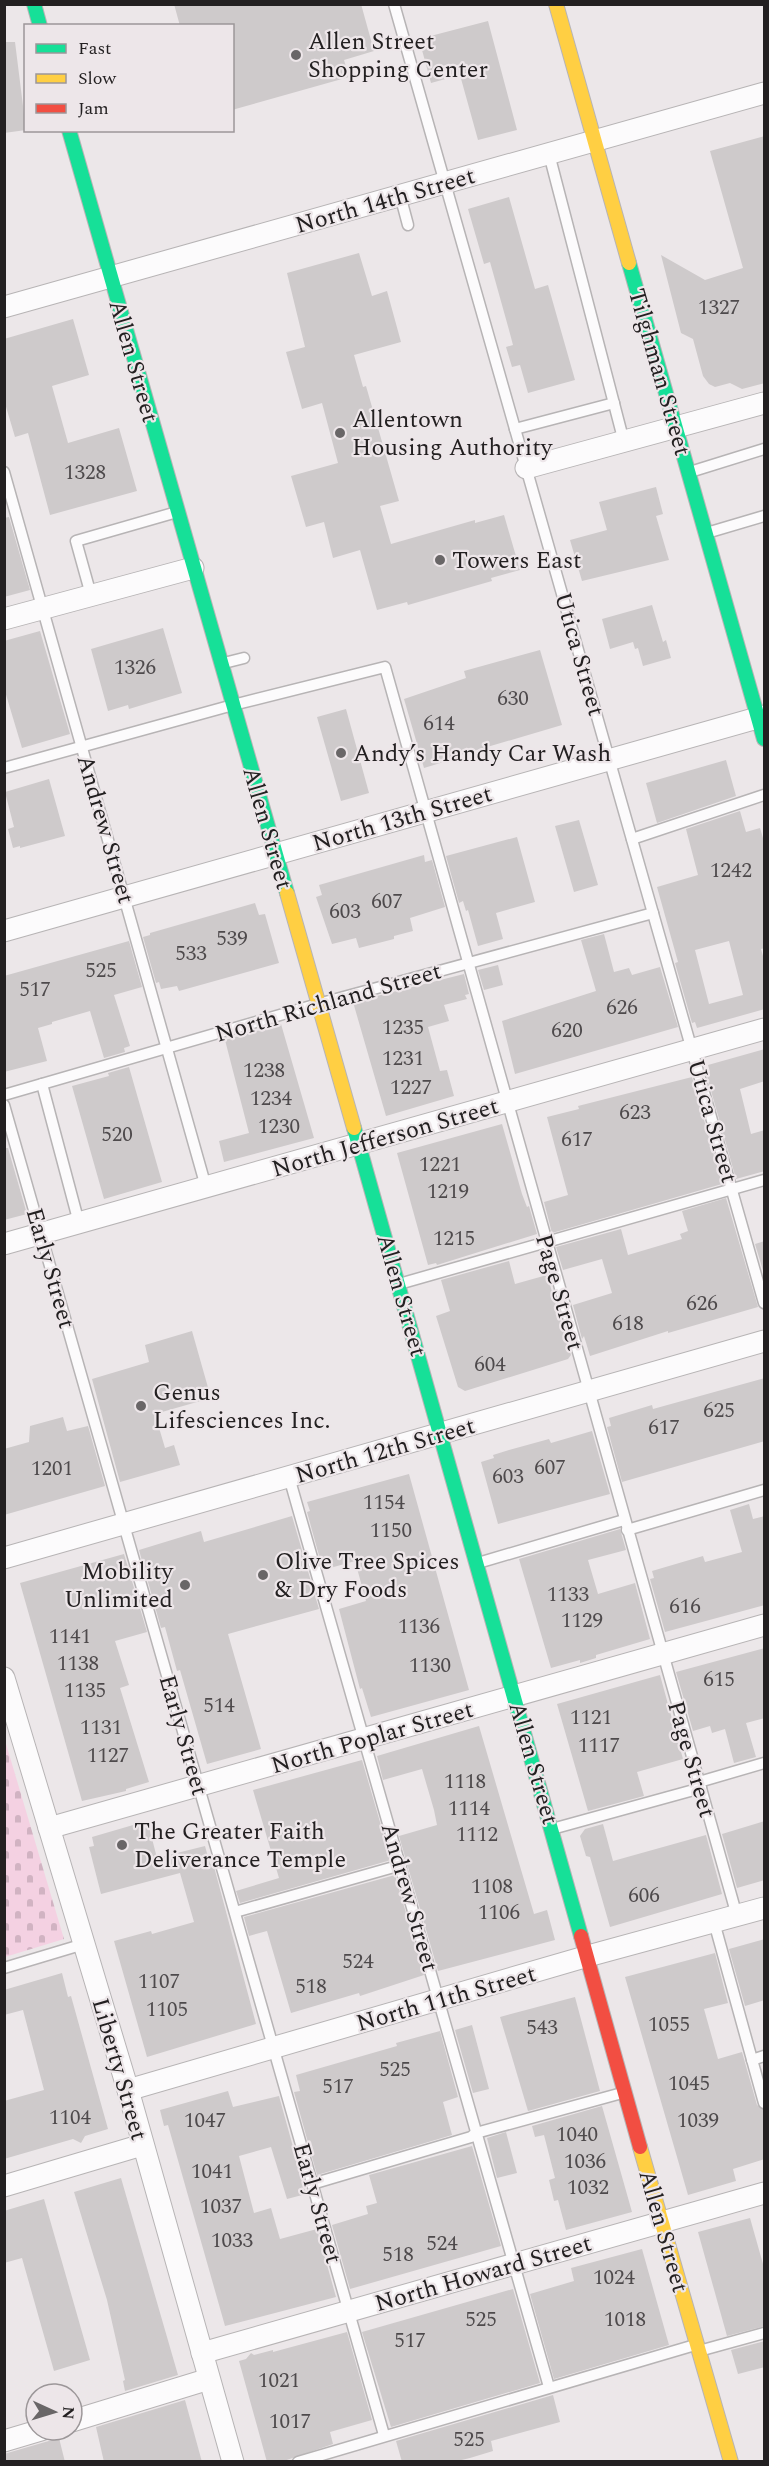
<svg xmlns="http://www.w3.org/2000/svg" width="769" height="2466" font-family="Spectral,serif">
  <style>
    .cemetery { fill: url(#cemetery-stones) }
    .building { fill: #cecacb; fill-rule: evenodd }
    .lines { fill: none; stroke-linecap: round; stroke-linejoin: round }
    .lane-casing { stroke: #b7b4b5; stroke-width: 13 }
    .street-casing { stroke: #b7b4b5; stroke-width: 23 }
    .fast-casing { stroke: #b7b4b5; stroke-width: 16 }
    .slow-casing { stroke: #b7b4b5; stroke-width: 16 }
    .jam-casing { stroke: #b7b4b5; stroke-width: 16 }
    .lane { stroke: #fcfbfc; stroke-width: 10 }
    .street { stroke: #fcfbfc; stroke-width: 21 }
    .fast { stroke: #16e098; stroke-width: 14 }
    .slow { stroke: #ffcf43; stroke-width: 14 }
    .jam { stroke: #f24e42; stroke-width: 14 }
    .poi-dot { fill: #696667; stroke: #ede6e9; stroke-width: 2 }
    .labels { text-anchor: middle; stroke-width: 4.5; stroke-linejoin: round; paint-order: stroke }
    .number-label { font-size: 21px; fill: #4e4a4c }
    .poi-label { font-size: 24px; fill: #232021; stroke: #ede6e9; text-anchor: start }
    .street-label { font-size: 24px; fill: #232021; stroke: #ede6e9 }
  </style>
  <defs>
    <pattern id="cemetery-stones" width="16" height="16" patternUnits="userSpaceOnUse" patternTransform="scale(1.5)"><rect width="16" height="16" fill="#f4d1e2"/><path d="M2 7V4a2 2 0 0 1 4 0v3zM10 15v-3a2 2 0 0 1 4 0v3z" fill="#d1b3c2"/></pattern>
  </defs>
  <rect width="100%" height="100%" fill="#ece7e9"/>
  <polygon class="cemetery" points="4,1737 64,1939 5,1957 4,1957"/>
  <g class="building">
    <polygon points="174,4 361,4 374,51 344,60 349,77 232,110 232,26 180,26"/>
    <polygon points="488,21 517,130 478,140 460,75 431,83 419,39"/>
    <polygon points="4,42 15,42 26,130 4,133"/>
    <polygon points="765,136 765,383 742,389 730,383 715,387 709,384 703,376 693,339 681,333 661,255 705,280 743,268 710,151"/>
    <polygon points="509,197 535,289 548,285 575,380 528,393 520,365 512,367 506,347 513,345 509,330 490,262 484,264 468,209"/>
    <polygon points="359,253 372,296 387,291 401,342 354,355 363,387 366,386 399,501 380,506 391,544 475,520 475,523 504,515 520,570 491,578 492,581 408,605 407,602 377,610 360,550 333,558 324,522 306,527 291,476 338,463 322,403 302,409 286,352 305,347 287,273"/>
    <polygon points="73,319 89,375 52,386 68,443 119,428 137,491 50,515 28,433 15,437 4,400 4,339"/>
    <polygon points="656,487 663,514 656,516 669,560 582,581 570,540 607,530 599,502"/>
    <polygon points="9,517 30,590 4,597 4,518"/>
    <polygon points="652,605 663,642 666,640 671,658 643,666 638,648 635,649 633,642 610,649 602,619"/>
    <polygon points="163,628 182,693 129,709 128,705 108,711 91,649"/>
    <polygon points="40,631 70,734 22,748 4,688 4,641"/>
    <polygon points="540,650 562,725 460,755 460,757 424,768 404,699 466,678 464,671"/>
    <polygon points="346,709 369,793 341,801 317,717"/>
    <polygon points="726,760 736,796 657,823 646,783"/>
    <polygon points="49,779 65,836 20,848 20,846 13,848 8,829 14,827 5,792"/>
    <path d="M740,811L746,832L760,828L765,845V948L761,949L765,963V1009L697,1028L695,1022L692,1023L675,963L678,962L657,887L698,875L686,829ZM729,941L743,995L709,1004L695,950Z"/>
    <polygon points="579,820 598,885 574,892 555,826"/>
    <polygon points="517,837 535,902 496,913 503,939 478,946 468,910 466,911 463,901 459,903 446,856"/>
    <polygon points="424,855 425,862 432,860 445,907 410,918 413,931 394,936 394,939 359,948 356,938 332,944 316,897 322,895 319,885"/>
    <polygon points="255,903 259,915 265,914 279,963 179,991 177,986 161,989 159,982 156,983 143,937 150,935 150,933"/>
    <polygon points="604,934 614,972 629,968 632,975 660,967 678,1027 515,1074 502,1021 596,991 581,940"/>
    <polygon points="129,941 142,987 114,995 130,1046 124,1048 125,1052 104,1058 90,1011 52,1022 52,1024 38,1028 47,1061 4,1072 4,976"/>
    <polygon points="498,965 503,985 484,990 478,970"/>
    <polygon points="464,974 469,994 465,995 467,999 444,1005 449,1021 428,1027 440,1071 447,1070 454,1096 386,1116 353,1002"/>
    <polygon points="281,1024 314,1138 224,1162 219,1141 249,1133 225,1040"/>
    <polygon points="765,1049 765,1081 740,1089 751,1134 765,1130 765,1171 736,1179 706,1073 710,1072 708,1065"/>
    <polygon points="129,1067 162,1182 104,1199 72,1086 109,1076 108,1073"/>
    <polygon points="692,1077 722,1184 552,1233 544,1202 568,1195 547,1117 579,1109 578,1106"/>
    <polygon points="502,1124 522,1194 527,1207 529,1206 537,1234 437,1265 436,1263 428,1265 397,1153"/>
    <polygon points="4,1148 8,1148 27,1214 4,1220"/>
    <polygon points="726,1198 758,1307 668,1333 668,1331 590,1356 584,1336 582,1339 573,1305 612,1293 602,1259 563,1270 556,1247 621,1229 628,1255 682,1239 680,1234 688,1231 682,1211"/>
    <polygon points="765,1241 765,1277 755,1244"/>
    <polygon points="509,1261 515,1284 547,1275 571,1355 568,1359 465,1391 458,1387 436,1316 450,1311 441,1280"/>
    <polygon points="192,1331 211,1398 155,1414 165,1448 174,1445 180,1465 120,1482 92,1379 149,1362 145,1345"/>
    <polygon points="765,1378 765,1441 622,1482 607,1427 611,1426 609,1418 652,1405 653,1409"/>
    <polygon points="63,1417 67,1431 88,1426 105,1486 4,1515 4,1449 29,1442 30,1426"/>
    <polygon points="592,1431 610,1494 498,1524 481,1462 494,1458 493,1455 509,1450 549,1439 551,1443"/>
    <polygon points="409,1474 469,1690 371,1717 362,1688 360,1689 339,1609 366,1601 355,1561 323,1570 307,1512 310,1511 307,1502"/>
    <polygon points="749,1504 753,1519 765,1516 765,1605 665,1632 650,1579 654,1578 652,1571 703,1556 705,1562 742,1552 730,1510"/>
    <polygon points="292,1516 319,1609 228,1634 261,1749 207,1764 180,1670 177,1671 165,1627 161,1628 139,1550 201,1531 204,1542"/>
    <polygon points="620,1529 626,1550 588,1560 598,1594 635,1583 650,1639 596,1655 596,1658 580,1663 580,1660 551,1668 519,1559"/>
    <polygon points="124,1554 147,1632 115,1641 129,1685 120,1688 149,1782 126,1789 126,1791 82,1801 20,1583"/>
    <polygon points="765,1648 765,1718 746,1723 756,1757 734,1763 725,1729 712,1733 710,1726 693,1731 676,1672"/>
    <polygon points="660,1675 683,1759 637,1772 644,1796 588,1811 557,1704"/>
    <polygon points="479,1726 534,1914 547,1910 555,1940 438,1971 399,1836 437,1825 434,1810 422,1769 383,1780 377,1756"/>
    <polygon points="362,1760 391,1860 240,1903 236,1891 279,1878 253,1790"/>
    <polygon points="765,1821 765,1880 737,1888 722,1834"/>
    <polygon points="140,1823 141,1829 149,1827 157,1858 205,1846 210,1864 213,1863 256,2024 147,2057 114,1941 151,1931 152,1934 194,1922 180,1873 101,1894 89,1847 94,1846 92,1837"/>
    <polygon points="603,1824 613,1861 706,1835 722,1894 610,1927 590,1857 586,1856 580,1836 585,1829"/>
    <polygon points="395,1875 424,1975 360,1996 359,1993 291,2013 267,1931 249,1936 244,1917"/>
    <polygon points="765,1939 765,2000 745,2006 729,1949"/>
    <polygon points="715,1953 728,2003 704,2009 718,2059 742,2052 757,2105 765,2110 765,2159 733,2169 736,2181 688,2195 625,1977"/>
    <polygon points="62,1973 68,1997 71,1996 108,2129 85,2136 81,2143 73,2139 4,2159 4,2101 44,2090 23,2010 4,2015 4,1990"/>
    <polygon points="575,1997 600,2091 528,2111 500,2017"/>
    <polygon points="472,2025 489,2089 473,2093 455,2030"/>
    <polygon points="440,2031 458,2097 443,2102 452,2135 317,2175 294,2092 300,2091 296,2075 397,2046 396,2043"/>
    <polygon points="228,2091 233,2107 279,2096 306,2194 287,2199 271,2147 239,2156 254,2213 271,2208 280,2239 317,2229 336,2297 225,2326 168,2125 164,2126 160,2110"/>
    <polygon points="602,2106 632,2212 566,2230 558,2200 554,2201 549,2180 555,2178 544,2135 535,2137 532,2126"/>
    <polygon points="506,2132 517,2173 497,2178 487,2138"/>
    <polygon points="472,2146 501,2246 350,2289 332,2225 368,2214 366,2206 377,2203 369,2175"/>
    <polygon points="121,2178 178,2375 125,2391 123,2381 125,2380 107,2300 74,2192"/>
    <polygon points="44,2199 90,2360 54,2371 22,2258 4,2263 4,2211"/>
    <polygon points="750,2218 765,2271 765,2326 727,2336 698,2232"/>
    <polygon points="642,2249 669,2345 554,2379 530,2294 574,2281 571,2268"/>
    <polygon points="513,2289 540,2383 391,2427 362,2332"/>
    <polygon points="347,2332 372,2420 330,2432 333,2444 281,2462 267,2462 239,2361 246,2359 251,2353 254,2355 273,2350 273,2352"/>
    <polygon points="765,2341 765,2367 738,2374 731,2350"/>
    <polygon points="553,2395 560,2422 491,2441 493,2451 470,2458 453,2462 402,2462 396,2441"/>
    <polygon points="185,2400 202,2462 104,2462 96,2427"/>
    <polygon points="59,2438 65,2462 4,2462 4,2454"/>
  </g>
  <g class="lines">
    <defs>
      <g id="lane">
        <polyline points="394,4 764,1303"/>
        <polyline points="549,154 624,442"/>
        <polyline points="400,195 408,225"/>
        <polyline points="515,429 614,403"/>
        <polyline points="4,472 206,1187"/>
        <polyline points="690,472 764,449"/>
        <polyline points="710,532 764,516"/>
        <polyline points="91,595 76,541 177,512"/>
        <polyline points="224,663 244,658"/>
        <polyline points="4,768 233,705 385,667 737,1916"/>
        <polyline points="632,839 764,795"/>
        <polyline points="42,1084 79,1223"/>
        <polyline points="4,1095 318,1004 653,913"/>
        <polyline points="4,1105 384,2435"/>
        <polyline points="399,1284 764,1180"/>
        <polyline points="289,1477 549,2387"/>
        <polyline points="627,1530 764,1490"/>
        <polyline points="478,1563 624,1520"/>
        <polyline points="699,1782 764,1763"/>
        <polyline points="552,1829 701,1788"/>
        <polyline points="235,1912 401,1865"/>
        <polyline points="714,1922 764,2103"/>
        <polyline points="4,1968 84,1944"/>
        <polyline points="752,2060 764,2056"/>
        <polyline points="312,2184 471,2137 476,2133 622,2093"/>
        <polyline points="699,2351 764,2333"/>
        <polyline points="298,2462 695,2345"/>
      </g>
      <g id="street">
        <polyline points="4,307 764,93"/>
        <polyline points="526,468 764,403"/>
        <polyline points="4,619 193,568"/>
        <polyline points="4,931 764,716"/>
        <polyline points="4,1244 764,1029"/>
        <polyline points="4,1558 764,1341"/>
        <polyline points="4,1678 128,2090 233,2462"/>
        <polyline points="49,1828 764,1625"/>
        <polyline points="128,2090 588,1956 764,1908"/>
        <polyline points="4,2186 142,2145"/>
        <path d="M202,2353C390,2301 576,2245 764,2193"/>
        <polyline points="72,2421 209,2379"/>
        <polyline points="4,2441 41,2430"/>
      </g>
      <g id="fast">
        <polyline points="34,4 40,26"/>
        <polyline points="69,130 287,893"/>
        <polyline points="629,263 764,739"/>
        <polyline points="354,1128 581,1936"/>
      </g>
      <g id="slow">
        <polyline points="556,4 629,263"/>
        <polyline points="287,893 354,1128"/>
        <polyline points="640,2147 731,2462"/>
      </g>
      <polyline id="jam" points="581,1936 640,2147"/>
    </defs>
    <use href="#lane" class="lane-casing"/>
    <use href="#street" class="street-casing"/>
    <use href="#fast" class="fast-casing"/>
    <use href="#slow" class="slow-casing"/>
    <use href="#jam" class="jam-casing"/>
    <use href="#lane" class="lane"/>
    <use href="#street" class="street"/>
    <use href="#fast" class="fast"/>
    <use href="#slow" class="slow"/>
    <use href="#jam" class="jam"/>
  </g>
  <g class="poi-dot">
    <circle cx="296" cy="55" r="6"/>
    <circle cx="340" cy="433" r="6"/>
    <circle cx="440" cy="560" r="6"/>
    <circle cx="341" cy="753" r="6"/>
    <circle cx="141" cy="1406" r="6"/>
    <circle cx="263" cy="1575" r="6"/>
    <circle cx="185" cy="1585" r="6"/>
    <circle cx="122" cy="1845" r="6"/>
  </g>
  <g class="labels">
    <g class="number-label">
      <text x="719" y="314">1327</text>
      <text x="85" y="479">1328</text>
      <text x="135" y="674">1326</text>
      <text x="513" y="705">630</text>
      <text x="439" y="730">614</text>
      <text x="731" y="877">1242</text>
      <text x="387" y="908">607</text>
      <text x="345" y="918">603</text>
      <text x="232" y="945">539</text>
      <text x="191" y="960">533</text>
      <text x="101" y="977">525</text>
      <text x="35" y="996">517</text>
      <text x="622" y="1014">626</text>
      <text x="403" y="1034">1235</text>
      <text x="567" y="1037">620</text>
      <text x="403" y="1065">1231</text>
      <text x="264" y="1077">1238</text>
      <text x="411" y="1094">1227</text>
      <text x="271" y="1105">1234</text>
      <text x="635" y="1119">623</text>
      <text x="279" y="1133">1230</text>
      <text x="117" y="1141">520</text>
      <text x="577" y="1146">617</text>
      <text x="440" y="1171">1221</text>
      <text x="448" y="1198">1219</text>
      <text x="454" y="1245">1215</text>
      <text x="702" y="1310">626</text>
      <text x="628" y="1330">618</text>
      <text x="490" y="1371">604</text>
      <text x="719" y="1417">625</text>
      <text x="664" y="1434">617</text>
      <text x="550" y="1474">607</text>
      <text x="52" y="1475">1201</text>
      <text x="508" y="1483">603</text>
      <text x="384" y="1509">1154</text>
      <text x="391" y="1537">1150</text>
      <text x="568" y="1601">1133</text>
      <text x="685" y="1613">616</text>
      <text x="582" y="1627">1129</text>
      <text x="419" y="1633">1136</text>
      <text x="70" y="1643">1141</text>
      <text x="78" y="1670">1138</text>
      <text x="430" y="1672">1130</text>
      <text x="719" y="1686">615</text>
      <text x="85" y="1697">1135</text>
      <text x="219" y="1712">514</text>
      <text x="591" y="1724">1121</text>
      <text x="101" y="1734">1131</text>
      <text x="599" y="1752">1117</text>
      <text x="108" y="1762">1127</text>
      <text x="465" y="1788">1118</text>
      <text x="469" y="1815">1114</text>
      <text x="477" y="1841">1112</text>
      <text x="492" y="1893">1108</text>
      <text x="644" y="1902">606</text>
      <text x="499" y="1919">1106</text>
      <text x="358" y="1968">524</text>
      <text x="159" y="1988">1107</text>
      <text x="311" y="1993">518</text>
      <text x="167" y="2016">1105</text>
      <text x="669" y="2031">1055</text>
      <text x="542" y="2034">543</text>
      <text x="395" y="2076">525</text>
      <text x="689" y="2090">1045</text>
      <text x="338" y="2093">517</text>
      <text x="70" y="2124">1104</text>
      <text x="205" y="2127">1047</text>
      <text x="698" y="2127">1039</text>
      <text x="577" y="2141">1040</text>
      <text x="585" y="2168">1036</text>
      <text x="212" y="2178">1041</text>
      <text x="588" y="2194">1032</text>
      <text x="221" y="2213">1037</text>
      <text x="232" y="2247">1033</text>
      <text x="442" y="2250">524</text>
      <text x="398" y="2261">518</text>
      <text x="614" y="2284">1024</text>
      <text x="481" y="2326">525</text>
      <text x="625" y="2326">1018</text>
      <text x="410" y="2347">517</text>
      <text x="279" y="2387">1021</text>
      <text x="290" y="2428">1017</text>
      <text x="469" y="2446">525</text>
    </g>
    <g class="poi-label">
      <text x="308" y="49">Allen Street<tspan x="308" dy="28">Shopping Center</tspan></text>
      <text x="352" y="427">Allentown<tspan x="352" dy="28">Housing Authority</tspan></text>
      <text x="452" y="568">Towers East</text>
      <text x="353" y="761">Andy’s Handy Car Wash</text>
      <text x="153" y="1400">Genus<tspan x="153" dy="28">Lifesciences Inc.</tspan></text>
      <text x="275" y="1569">Olive Tree Spices<tspan x="275" dy="28">&amp; Dry Foods</tspan></text>
      <text x="173" y="1579" text-anchor="end">Mobility<tspan x="173" dy="28">Unlimited</tspan></text>
      <text x="134" y="1839">The Greater Faith<tspan x="134" dy="28">Deliverance Temple</tspan></text>
    </g>
    <g class="street-label">
      <text transform="translate(385 200) rotate(-16)" y="8">North 14th Street</text>
      <text transform="translate(134 361) rotate(74)" y="8">Allen Street</text>
      <text transform="translate(660 372) rotate(74)" y="8">Tilghman Street</text>
      <text transform="translate(580 654) rotate(74)" y="8">Utica Street</text>
      <text transform="translate(402 818) rotate(-16)" y="8">North 13th Street</text>
      <text transform="translate(268 828) rotate(74)" y="8">Allen Street</text>
      <text transform="translate(106 829) rotate(74)" y="8">Andrew Street</text>
      <text transform="translate(328 1002) rotate(-16)" y="8">North Richland Street</text>
      <text transform="translate(713 1121) rotate(74)" y="8">Utica Street</text>
      <text transform="translate(385 1137) rotate(-16)" y="8">North Jefferson Street</text>
      <text transform="translate(51 1268) rotate(74)" y="8">Early Street</text>
      <text transform="translate(560 1292) rotate(74)" y="8">Page Street</text>
      <text transform="translate(402 1295) rotate(74)" y="8">Allen Street</text>
      <text transform="translate(385 1450) rotate(-16)" y="8">North 12th Street</text>
      <text transform="translate(184 1735) rotate(74)" y="8">Early Street</text>
      <text transform="translate(372 1737) rotate(-16)" y="8">North Poplar Street</text>
      <text transform="translate(692 1759) rotate(74)" y="8">Page Street</text>
      <text transform="translate(534 1763) rotate(74)" y="8">Allen Street</text>
      <text transform="translate(410 1897) rotate(74)" y="8">Andrew Street</text>
      <text transform="translate(446 1998) rotate(-16)" y="8">North 11th Street</text>
      <text transform="translate(120 2069) rotate(74)" y="8">Liberty Street</text>
      <text transform="translate(318 2203) rotate(74)" y="8">Early Street</text>
      <text transform="translate(664 2231) rotate(74)" y="8">Allen Street</text>
      <text transform="translate(483 2273) rotate(-16)" y="8">North Howard Street</text>
    </g>
  </g>
  <rect width="769" height="2466" fill="none" stroke="#232021" stroke-width="12"/>
  <rect x="24" y="24" width="210" height="108" fill="#ede6e9" stroke="#9c9799" stroke-width="1.5"/>
  <rect x="36" y="44" width="30" height="9" fill="#16e098" stroke="#9c9799" stroke-width="1.5"/>
  <text x="78" y="54" font-size="18" fill="#232021">Fast</text>
  <rect x="36" y="74" width="30" height="9" fill="#ffcf43" stroke="#9c9799" stroke-width="1.5"/>
  <text x="78" y="84" font-size="18" fill="#232021">Slow</text>
  <rect x="36" y="104" width="30" height="9" fill="#f24e42" stroke="#9c9799" stroke-width="1.5"/>
  <text x="78" y="114" font-size="18" fill="#232021">Jam</text>
  <g transform="translate(54 2412) rotate(94)"><circle r="28" fill="#ede6e9" stroke="#9c9799" stroke-width="1.5"/>
  <path d="M0-4.5L10 22L0 15L-10 22Z" fill="#696667"/>
  <text y="-9" font-size="16" font-weight="bold" text-anchor="middle" fill="#232021">N</text>
  </g>
</svg>
